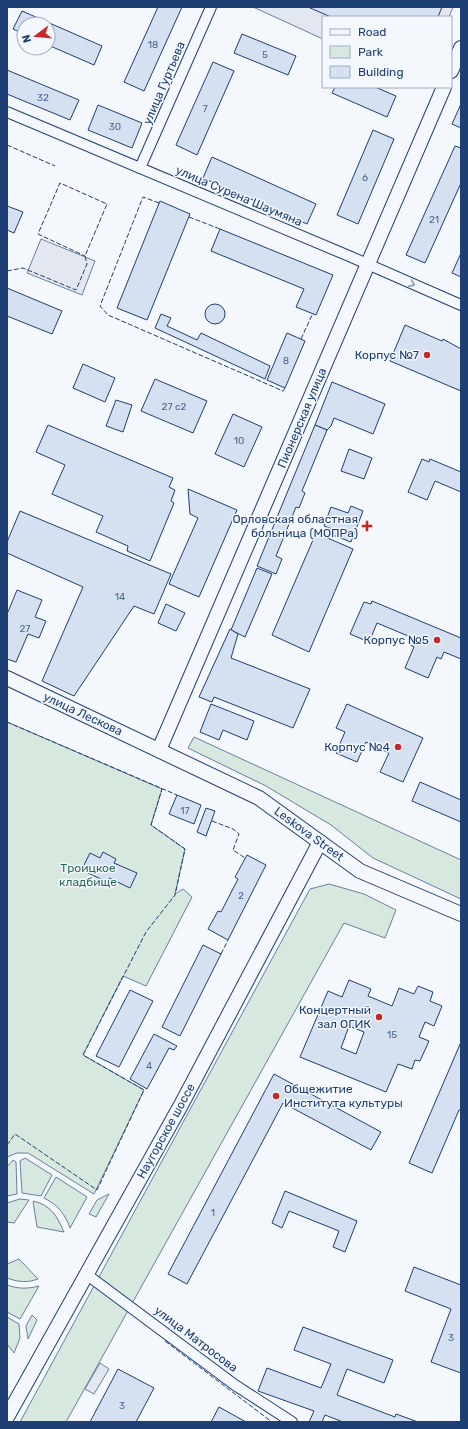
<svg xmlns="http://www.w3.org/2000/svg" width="468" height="1429" font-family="Rubik,sans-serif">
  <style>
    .green { fill: #d7e8df; stroke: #687fa3 }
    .parking { fill: #e3e8f0; stroke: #687fa3 }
    .building { fill: #d5e0f0; stroke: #1d3f73; fill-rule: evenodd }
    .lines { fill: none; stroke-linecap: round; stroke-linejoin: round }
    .street-casing { stroke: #1d3f73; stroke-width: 12 }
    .secondary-casing { stroke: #1d3f73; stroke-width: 16 }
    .street { stroke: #f4f7fb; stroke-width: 10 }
    .secondary { stroke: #f4f7fb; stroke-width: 14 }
    .fence { stroke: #1d3f73; stroke-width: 1; stroke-dasharray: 5 2; stroke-linecap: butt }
    .oneway { stroke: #889bb7 }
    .poi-dot { fill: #c62828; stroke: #f4f7fb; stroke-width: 1.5 }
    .labels { text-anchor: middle; stroke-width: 3; stroke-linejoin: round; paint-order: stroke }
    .number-label { font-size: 10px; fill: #4b6792 }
    .street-label { font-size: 12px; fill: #1d3f73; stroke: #f4f7fb }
    .poi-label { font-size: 12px; fill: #1d3f73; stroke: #f4f7fb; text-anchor: end }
    .park-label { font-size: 12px; fill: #2c6c60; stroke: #f4f7fb }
  </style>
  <rect width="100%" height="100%" fill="#f4f7fb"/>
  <g class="green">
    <polygon points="7,722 162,789 151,825 185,849 175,894 183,889 192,897 146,986 123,976 83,1055 144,1090 94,1194 28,1153 17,1153 7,1157"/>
    <polygon points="194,737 461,860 461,899 373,858 331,825 266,786 188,748"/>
    <polygon points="329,884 364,894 396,910 385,938 344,923 66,1422 20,1422 310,889"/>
    <polygon points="25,1158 52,1175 41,1196 22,1193 20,1161"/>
    <polygon points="13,1160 16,1162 17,1194 7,1196 7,1167"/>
    <path d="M56,1177L87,1197L70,1228C65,1214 58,1205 44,1198Z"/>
    <polygon points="109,1194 96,1217 89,1214 97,1200"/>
    <polygon points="20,1199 29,1200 14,1223 7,1222 7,1203"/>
    <path d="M33,1201C51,1205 57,1216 64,1232L37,1227Z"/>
    <path d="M19,1259L38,1279C27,1283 18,1282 7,1278V1264Z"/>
    <path d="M7,1285C18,1289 28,1289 39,1286L20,1319L7,1312Z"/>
    <polygon points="32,1315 37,1320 28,1339 26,1326"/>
    <polygon points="7,1317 19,1324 20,1338 14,1353 7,1344"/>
  </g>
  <g class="parking">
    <polygon points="253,7 453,7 449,17 323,17 323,39"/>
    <polygon points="41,239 95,261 82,295 27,273"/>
    <polygon points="100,1363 109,1369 94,1394 85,1389"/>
  </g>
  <g class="building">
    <polygon points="158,7 182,7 144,91 124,82"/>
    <polygon points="308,7 442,7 438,17 331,17"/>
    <polygon points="22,11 102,46 94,65 48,45 48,24 24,24 24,34 13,29"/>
    <polygon points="242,34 296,56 288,75 234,53"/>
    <polygon points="213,62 234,71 197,155 176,145"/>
    <polygon points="7,70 79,100 70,120 7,94"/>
    <polygon points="335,87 375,87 396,96 387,117 332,93"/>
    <polygon points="461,104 461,128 452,124"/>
    <polygon points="98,105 142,123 132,148 88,130"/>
    <polygon points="373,130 394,139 358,224 337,215"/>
    <polygon points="455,146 461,148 461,183 425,263 406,255"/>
    <polygon points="212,157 316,204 307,224 203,178"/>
    <polygon points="160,201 190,214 147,320 117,308"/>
    <polygon points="7,206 23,212 14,233 7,230"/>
    <polygon points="220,229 333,275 316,315 296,307 304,289 211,251"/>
    <polygon points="461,253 461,277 452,273"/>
    <polygon points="7,288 62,311 52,334 7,316"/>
    <circle cx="215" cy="314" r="10"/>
    <polygon points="161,314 171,318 167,326 197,340 201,333 270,366 265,379 155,328"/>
    <polygon points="405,325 442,341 443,339 461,349 461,391 390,361"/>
    <polygon points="287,333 305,341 285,388 267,380"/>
    <polygon points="83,364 115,378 105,402 73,388"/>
    <polygon points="155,379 207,401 193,433 141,411"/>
    <polygon points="332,382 385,404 373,434 334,418 331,426 327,430 315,425"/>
    <polygon points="116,400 132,405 123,432 106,426"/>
    <polygon points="233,414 262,427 244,467 215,454"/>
    <polygon points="48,425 173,478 169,487 175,490 171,501 174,503 150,561 127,551 128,546 96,532 103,516 52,494 65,465 36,452"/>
    <polygon points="315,425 327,430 302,491 305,493 299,508 296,507 276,556 282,559 276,574 257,566"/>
    <polygon points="349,449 372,458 364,479 341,471"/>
    <polygon points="422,459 429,462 430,459 461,472 461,492 435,481 427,500 408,492"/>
    <polygon points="188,489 237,510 199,597 169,584 198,518 190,514"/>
    <polygon points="351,506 363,511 351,542 330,534 332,529 324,526 331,507 348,513"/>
    <polygon points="20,511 171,574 154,614 134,606 74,696 42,681 83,587 7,553 7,542"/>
    <polygon points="316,533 353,549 309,652 272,635"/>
    <polygon points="257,568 272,574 245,637 231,630"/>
    <polygon points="17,590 42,600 35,617 46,621 39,638 28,634 16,662 7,659 7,611 8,612"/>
    <polygon points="372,601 461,638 461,659 444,652 441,659 437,657 428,678 405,668 414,647 410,645 413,638 377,623 369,642 350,634 364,602 371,604"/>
    <polygon points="166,604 185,613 176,631 158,623"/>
    <polygon points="230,629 238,634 231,658 310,689 293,728 214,697 212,702 199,697"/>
    <polygon points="211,704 254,721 247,740 223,730 219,740 200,732"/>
    <polygon points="347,704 423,738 403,782 380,772 389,753 366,742 357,762 336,753 345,732 336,728"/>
    <polygon points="420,782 461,800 461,822 412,801"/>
    <polygon points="177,795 201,805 194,824 169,814"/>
    <polygon points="206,808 215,811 206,836 197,832"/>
    <polygon points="103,852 116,859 114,863 137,873 130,888 109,878 107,882 86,872 88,869 83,867 90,853 100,858"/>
    <polygon points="247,855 266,865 228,940 208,929 218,911 221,912 238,879 235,877"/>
    <polygon points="203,945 221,954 180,1036 162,1027"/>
    <path d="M349,980L371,989L368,996L392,1006L399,988L414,994L418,986L433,992L430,1001L442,1006L434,1026L425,1022L419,1037L429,1041L420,1061L415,1060L412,1069L398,1064L386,1092L300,1057L328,991L342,997ZM349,1026L364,1032L356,1054L341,1048Z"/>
    <polygon points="130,990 153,1001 119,1067 96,1056"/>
    <polygon points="154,1034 177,1046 174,1050 169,1048 147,1089 130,1079"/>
    <polygon points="461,1042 461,1110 459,1110 432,1173 409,1163"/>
    <polygon points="274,1074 381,1132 371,1150 283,1103 187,1284 168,1274"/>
    <polygon points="285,1191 357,1221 345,1252 333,1247 339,1231 289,1211 282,1228 272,1223"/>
    <polygon points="414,1267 461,1285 461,1373 431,1362 451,1309 405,1291"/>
    <polygon points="303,1327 393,1360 384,1383 347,1369 337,1395 395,1417 396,1414 418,1422 343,1422 325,1415 322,1422 309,1422 314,1411 258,1391 267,1368 321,1388 331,1364 294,1350"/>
    <polygon points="118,1369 154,1388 136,1422 90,1422"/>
    <polygon points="219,1407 246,1422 211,1422"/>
  </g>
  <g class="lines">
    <defs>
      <g id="street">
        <polyline points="7,112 349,256 461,305"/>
        <polyline points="140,168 211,7"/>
        <polyline points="86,1274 235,1385 292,1422"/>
      </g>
      <g id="secondary">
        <polyline points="451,71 461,48"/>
        <polyline points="7,678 259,798 360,871 461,914"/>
        <polyline points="159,750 444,87"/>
        <polyline points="7,1417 181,1105 320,842"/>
      </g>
    </defs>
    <use href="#street" class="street-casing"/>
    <use href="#secondary" class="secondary-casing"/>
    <use href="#street" class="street"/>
    <use href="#secondary" class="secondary"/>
    <g class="fence">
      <polyline points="7,145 55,166"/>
      <polyline points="159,203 143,197 100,306 108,315 283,391 285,388"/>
      <polyline points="189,217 220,229"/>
      <polyline points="7,271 23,268 76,290 87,264 85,256 107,204 60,183 38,234 85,256"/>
      <polyline points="301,339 313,313"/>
      <polyline points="7,722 177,795"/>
      <polyline points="212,821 233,829 239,834 233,850 245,858"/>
      <polyline points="221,954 228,940"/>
      <polyline points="7,1145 15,1134 97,1190 144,1090 83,1055 146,932 175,895 185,849 151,825 162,789"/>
      <polyline points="165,1341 272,1422"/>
    </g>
  </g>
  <defs><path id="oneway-chevron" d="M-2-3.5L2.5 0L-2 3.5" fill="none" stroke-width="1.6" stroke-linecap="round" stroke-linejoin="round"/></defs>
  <use class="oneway" href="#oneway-chevron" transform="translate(412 284) rotate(24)"/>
  <g class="poi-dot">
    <circle cx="427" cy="355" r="4"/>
    <path d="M365 520h4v4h4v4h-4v4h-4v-4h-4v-4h4z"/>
    <circle cx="437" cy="640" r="4"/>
    <circle cx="398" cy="747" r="4"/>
    <circle cx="379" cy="1017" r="4"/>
    <circle cx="276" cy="1096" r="4"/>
  </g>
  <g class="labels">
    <g class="number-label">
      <text x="153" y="48">18</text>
      <text x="265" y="58">5</text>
      <text x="43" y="101">32</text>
      <text x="205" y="112">7</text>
      <text x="115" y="130">30</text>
      <text x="365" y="181">6</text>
      <text x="434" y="223">21</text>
      <text x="286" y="364">8</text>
      <text x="174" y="410">27 с2</text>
      <text x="239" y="444">10</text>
      <text x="120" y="600">14</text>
      <text x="25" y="632">27</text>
      <text x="185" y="814">17</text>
      <text x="241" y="899">2</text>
      <text x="392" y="1038">15</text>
      <text x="149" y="1069">4</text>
      <text x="213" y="1216">1</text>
      <text x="451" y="1341">3</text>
      <text x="122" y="1409">3</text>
    </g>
    <g class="street-label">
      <text transform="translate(164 83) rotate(-67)" y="4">улица Гуртьева</text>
      <text transform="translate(239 196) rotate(23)" y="4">улица Сурена Шаумяна</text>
      <text transform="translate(302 418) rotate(-67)" y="4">Пионерская улица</text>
      <text transform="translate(83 714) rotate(25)" y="4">улица Лескова</text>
      <text transform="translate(309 834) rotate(36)" y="4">Leskova Street</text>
      <text transform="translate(166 1131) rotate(-61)" y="4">Наугорское шоссе</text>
      <text transform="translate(196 1339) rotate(37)" y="4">улица Матросова</text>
    </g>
    <g class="poi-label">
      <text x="419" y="359">Корпус №7</text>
      <text x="358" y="523">Орловская областная<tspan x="358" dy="14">больница (МОПРа)</tspan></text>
      <text x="429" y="644">Корпус №5</text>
      <text x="390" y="751">Корпус №4</text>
      <text x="371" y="1014">Концертный<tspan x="371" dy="14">зал ОГИК</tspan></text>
      <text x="284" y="1093" text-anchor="start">Общежитие<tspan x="284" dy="14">Института культуры</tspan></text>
    </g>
    <g class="park-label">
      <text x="88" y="872">Троицкое<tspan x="88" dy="14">кладбище</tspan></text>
    </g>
  </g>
  <rect width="468" height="1429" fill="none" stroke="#1d3f73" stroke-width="16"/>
  <rect x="322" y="16" width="130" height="72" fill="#f4f7fb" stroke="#9eadc5"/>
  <rect x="330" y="29" width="20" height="6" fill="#f4f7fb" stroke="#9eadc5"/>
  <text x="358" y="36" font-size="12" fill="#1d3f73">Road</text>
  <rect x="330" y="46" width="20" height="12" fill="#d7e8df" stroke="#9eadc5"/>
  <text x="358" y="56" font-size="12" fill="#1d3f73">Park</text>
  <rect x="330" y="66" width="20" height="12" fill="#d5e0f0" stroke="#9eadc5"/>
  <text x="358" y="76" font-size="12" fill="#1d3f73">Building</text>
  <g transform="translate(36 36) rotate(254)"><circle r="19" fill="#f4f7fb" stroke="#9eadc5"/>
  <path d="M0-3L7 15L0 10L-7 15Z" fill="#c62828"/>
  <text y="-6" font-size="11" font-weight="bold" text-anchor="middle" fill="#1d3f73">N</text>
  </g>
</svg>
